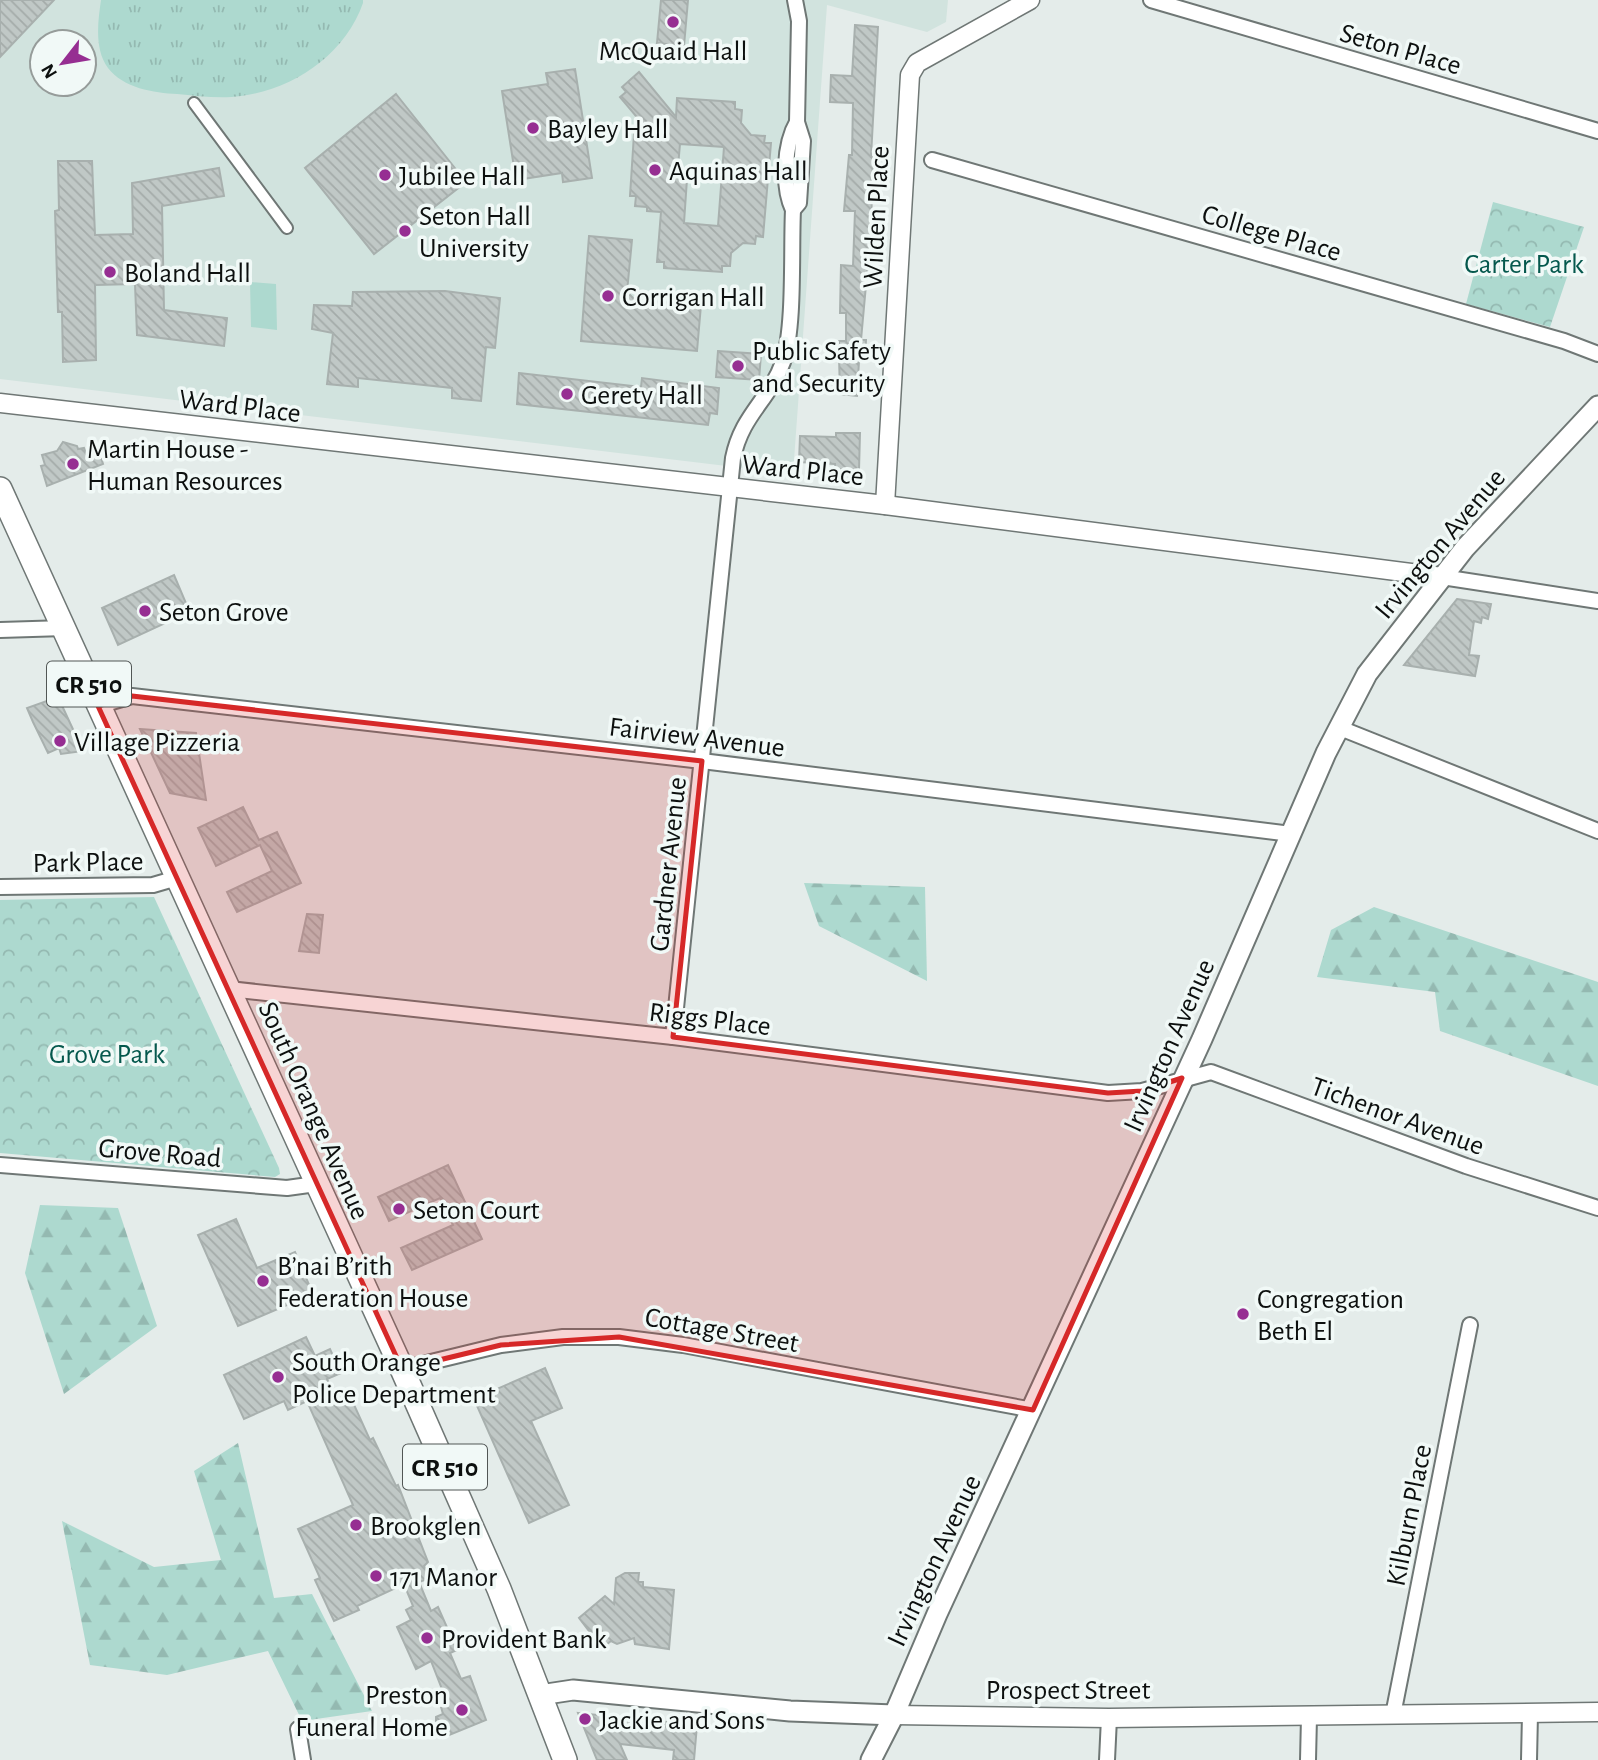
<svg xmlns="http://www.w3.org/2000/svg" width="1598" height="1760" font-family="'Alegreya Sans',sans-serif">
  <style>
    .built { fill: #d1e3de; fill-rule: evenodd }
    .grass { fill: url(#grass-tufts) }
    .forest { fill: url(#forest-firs) }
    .park { fill: url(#park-crowns) }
    .pitch { fill: #add9cf }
    .building { fill: url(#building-back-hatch); stroke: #a8b0ae; stroke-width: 2; fill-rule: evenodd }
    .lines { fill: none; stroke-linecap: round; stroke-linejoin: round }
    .pedestrian-casing { stroke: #6f7775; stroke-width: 14 }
    .minor-casing { stroke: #6f7775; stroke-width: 18 }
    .tertiary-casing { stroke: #6f7775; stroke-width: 21 }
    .secondary-casing { stroke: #6f7775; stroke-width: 23 }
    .primary-casing { stroke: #6f7775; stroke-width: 26 }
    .pedestrian { stroke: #fff; stroke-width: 10 }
    .minor { stroke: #fff; stroke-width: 14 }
    .tertiary { stroke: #fff; stroke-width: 18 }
    .secondary { stroke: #fff; stroke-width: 19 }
    .primary { stroke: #fff; stroke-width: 23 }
    .marked { fill: #d62828; fill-opacity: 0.2; stroke: #d62828; stroke-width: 5; stroke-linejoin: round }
    .poi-dot { fill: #962e92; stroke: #f1f9f7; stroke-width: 2.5 }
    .labels { text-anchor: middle; stroke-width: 7; stroke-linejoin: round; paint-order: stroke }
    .shield { fill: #f1f9f7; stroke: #515655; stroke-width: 2 }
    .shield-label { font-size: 26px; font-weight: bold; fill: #0d100f }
    .street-label { font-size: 28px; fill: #0d100f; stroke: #f1f9f7 }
    .poi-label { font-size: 28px; fill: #0d100f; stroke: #f1f9f7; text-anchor: start }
    .park-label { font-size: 28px; fill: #05584d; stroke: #f1f9f7 }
  </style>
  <defs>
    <pattern id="grass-tufts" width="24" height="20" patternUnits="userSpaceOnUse" patternTransform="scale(1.75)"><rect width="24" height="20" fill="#add9cf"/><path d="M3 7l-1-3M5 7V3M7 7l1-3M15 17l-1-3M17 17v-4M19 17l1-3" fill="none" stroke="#94b9b1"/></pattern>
    <pattern id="forest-firs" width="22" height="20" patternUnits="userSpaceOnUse" patternTransform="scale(1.75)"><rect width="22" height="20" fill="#add9cf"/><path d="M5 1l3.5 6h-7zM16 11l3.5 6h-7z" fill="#94b9b1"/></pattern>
    <pattern id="park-crowns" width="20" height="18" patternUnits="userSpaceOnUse" patternTransform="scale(1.75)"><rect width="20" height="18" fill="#add9cf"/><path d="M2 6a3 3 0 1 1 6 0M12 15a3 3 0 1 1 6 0" fill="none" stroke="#94b9b1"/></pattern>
    <pattern id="building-back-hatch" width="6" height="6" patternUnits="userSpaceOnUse" patternTransform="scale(1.75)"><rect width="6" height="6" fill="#c0c8c6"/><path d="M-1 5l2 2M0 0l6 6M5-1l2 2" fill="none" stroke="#a4aba9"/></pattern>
  </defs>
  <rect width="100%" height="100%" fill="#e4ecea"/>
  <path class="built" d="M0,0H948L946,22L927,32L827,5L793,474L0,379ZM42,42H84V84H42Z"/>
  <path class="grass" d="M101,0H363V3C345,54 295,89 241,96C221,99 197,96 177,94C154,93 123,88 108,68C94,49 98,21 101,0Z"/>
  <g class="forest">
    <polygon points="804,883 925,887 927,981 819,926"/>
    <polygon points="1374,907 1598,982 1598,1086 1440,1031 1435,992 1317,977 1331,930"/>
    <polygon points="40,1205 118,1208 157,1326 64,1394 25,1273"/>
    <polygon points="238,1443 274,1598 312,1594 372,1711 302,1721 268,1651 167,1675 90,1665 62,1521 154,1567 221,1560 194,1471"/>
  </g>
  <g class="park">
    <polygon points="1493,202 1584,227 1550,327 1466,304"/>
    <polygon points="154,897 279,1168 280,1174 275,1177 0,1153 0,900"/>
  </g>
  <polygon class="pitch" points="250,282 276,284 277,330 251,327"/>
  <g class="building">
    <polygon points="0,0 54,0 0,57"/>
    <polygon points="661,0 688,0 684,46 657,43"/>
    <polygon points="855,25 878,27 871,157 874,158 870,191 872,191 871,230 861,340 866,340 865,361 859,361 857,396 840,394 839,356 839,341 846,341 846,313 840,313 841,265 853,266 855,211 844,211 849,155 852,155 853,103 830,102 831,75 852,76"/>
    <polygon points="575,69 592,178 563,182 562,173 516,180 502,91 548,84 546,73"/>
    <path d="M639,72L676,117L677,98L735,102V109L742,110L741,123L751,135L765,136L764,143H771L763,237L756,236L755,244L743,243L731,253L730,266H722V272L664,268V262H657L661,212L647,211V207L635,206L636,196H630L634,134L652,135L620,97L626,92L622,87ZM680,144L724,147L718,226L684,223L687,179L677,178Z"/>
    <polygon points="396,94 466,182 374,254 305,168"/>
    <polygon points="58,161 92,161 95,235 133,234 132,183 219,168 224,196 162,206 164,310 227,318 224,346 137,335 135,284 95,285 96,360 63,362 62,312 58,312 55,211 59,210"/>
    <polygon points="589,236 632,240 627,292 635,300 701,305 697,351 581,341"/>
    <polygon points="445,291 500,298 495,348 486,347 481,401 452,398 452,388 358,378 358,387 327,384 333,333 312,329 314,305 352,306 353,292"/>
    <polygon points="718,351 761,354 759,380 716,377"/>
    <polygon points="519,373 641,387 642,378 719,388 717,414 710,413 708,425 517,404"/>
    <polygon points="836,433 860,433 859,470 835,469 835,464 799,462 800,436 836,437"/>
    <polygon points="63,442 77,446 78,449 84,448 86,454 99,451 103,464 47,486 41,466 45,465 42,455 57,451"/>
    <polygon points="174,575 188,608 186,609 187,613 118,645 102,608"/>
    <polygon points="1457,599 1491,604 1488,619 1482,617 1481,623 1474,621 1469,655 1479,656 1475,676 1404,665"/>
    <polygon points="58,697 77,738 83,751 61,754 59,748 48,753 33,722 27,708"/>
    <polygon points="140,729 196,733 206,800 170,793"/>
    <polygon points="243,807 259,840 277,832 301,883 237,912 227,892 272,871 260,845 216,866 198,828"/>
    <polygon points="307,914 323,915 319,953 299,951"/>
    <polygon points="448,1165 482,1239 412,1270 401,1248 453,1225 440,1198 389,1221 378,1197"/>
    <polygon points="236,1219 257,1268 295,1252 313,1294 238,1326 198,1235"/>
    <polygon points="306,1337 315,1356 330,1349 341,1373 327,1379 338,1404 351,1398 370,1440 373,1438 396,1486 398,1485 428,1562 424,1566 430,1578 419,1582 431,1611 438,1607 457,1650 450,1653 461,1679 470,1676 486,1720 442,1738 436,1721 436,1717 443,1714 439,1700 445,1697 431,1661 416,1669 397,1627 411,1620 406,1610 413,1606 404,1584 357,1606 359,1610 334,1621 315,1580 320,1578 298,1529 353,1505 307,1401 288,1410 284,1401 244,1419 224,1375"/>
    <polygon points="545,1368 562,1408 531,1421 569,1505 529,1523 474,1399"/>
    <polygon points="625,1573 639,1573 638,1582 643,1582 643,1587 674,1590 669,1649 635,1644 634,1638 617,1644 611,1641 602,1648 579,1618 605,1596 614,1604 616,1578"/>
    <polygon points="578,1713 697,1725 694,1760 673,1760 674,1750 620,1744 627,1760 597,1760"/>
  </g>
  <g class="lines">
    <defs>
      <polyline id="pedestrian" points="194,103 287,228"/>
      <g id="minor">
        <polyline points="1151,0 1598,131"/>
        <polyline points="932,160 1564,341 1598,354"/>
        <polyline points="793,210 799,203 803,141 797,122 799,21 795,0"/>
        <polyline points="1442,577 1598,601"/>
        <polyline points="0,630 65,628"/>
        <polyline points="98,706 132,696 702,761 1291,834"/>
        <polyline points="1340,728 1598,831"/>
        <polyline points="0,887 153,885 177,878"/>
        <polyline points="229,989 673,1037 1108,1093 1142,1091 1211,1072 1466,1166 1598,1208"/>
        <path d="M673,1037L733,458C742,414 769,401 783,362C795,327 791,250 793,210C782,187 784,144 797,122"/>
        <polyline points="0,1165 287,1188 316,1184"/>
        <polyline points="402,1369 501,1345 563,1337 619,1337 683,1345 1033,1410"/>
        <polyline points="1393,1715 1470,1325"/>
        <polyline points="298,1729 303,1760"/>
        <polyline points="1107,1760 1109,1718"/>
        <polyline points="1308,1760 1309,1717"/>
        <polyline points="1529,1760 1530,1714"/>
      </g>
      <g id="tertiary">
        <polyline points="0,403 885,505 1442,577"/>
        <polyline points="885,505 910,75 917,63 1030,0"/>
        <polyline points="894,1715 1109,1718 1598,1712"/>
      </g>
      <g id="secondary">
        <polyline points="540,1695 573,1690 790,1711 894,1715"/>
        <polyline points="871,1760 894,1715 937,1614 1202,1039 1326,753 1367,674 1465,548 1598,406"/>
      </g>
      <polyline id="primary" points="0,489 402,1369 499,1589 565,1760"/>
    </defs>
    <use href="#pedestrian" class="pedestrian-casing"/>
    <use href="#minor" class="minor-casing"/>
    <use href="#tertiary" class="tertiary-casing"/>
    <use href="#secondary" class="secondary-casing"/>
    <use href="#primary" class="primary-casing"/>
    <use href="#pedestrian" class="pedestrian"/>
    <use href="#minor" class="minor"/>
    <use href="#tertiary" class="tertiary"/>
    <use href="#secondary" class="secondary"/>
    <use href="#primary" class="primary"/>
  </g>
  <path class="marked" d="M132,696L702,761L673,1037L1108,1093L1142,1091L1182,1078L1033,1410L619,1337L501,1345L402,1369L98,706Z"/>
  <g class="poi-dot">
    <circle cx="673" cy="22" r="7"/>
    <circle cx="533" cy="128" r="7"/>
    <circle cx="655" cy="170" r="7"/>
    <circle cx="385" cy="175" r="7"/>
    <circle cx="405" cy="231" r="7"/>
    <circle cx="110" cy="272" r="7"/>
    <circle cx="608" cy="296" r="7"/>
    <circle cx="738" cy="366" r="7"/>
    <circle cx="567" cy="394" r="7"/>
    <circle cx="73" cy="464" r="7"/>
    <circle cx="145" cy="611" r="7"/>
    <circle cx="60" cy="741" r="7"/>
    <circle cx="399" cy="1209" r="7"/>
    <circle cx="263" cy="1281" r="7"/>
    <circle cx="1243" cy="1314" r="7"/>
    <circle cx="278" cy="1377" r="7"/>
    <circle cx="356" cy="1525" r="7"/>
    <circle cx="376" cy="1576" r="7"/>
    <circle cx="427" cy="1638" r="7"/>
    <circle cx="462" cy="1710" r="7"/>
    <circle cx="585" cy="1719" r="7"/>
  </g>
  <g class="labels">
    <g class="shield">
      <rect x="47" y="661.5" width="84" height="45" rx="5"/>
      <rect x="403" y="1444.5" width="84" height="45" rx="5"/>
    </g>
    <g class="shield-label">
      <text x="89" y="693">CR 510</text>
      <text x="445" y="1476">CR 510</text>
    </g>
    <g class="street-label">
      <text transform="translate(1401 48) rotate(16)" y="10">Seton Place</text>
      <text transform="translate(875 217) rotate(-87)" y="10">Wilden Place</text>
      <text transform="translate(1272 232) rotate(16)" y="10">College Place</text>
      <text transform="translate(240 405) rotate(7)" y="10">Ward Place</text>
      <text transform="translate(803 469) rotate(6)" y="10">Ward Place</text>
      <text transform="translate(1439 543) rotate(-50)" y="10">Irvington Avenue</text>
      <text transform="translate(697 736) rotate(7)" y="10">Fairview Avenue</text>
      <text transform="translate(88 861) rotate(-1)" y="10">Park Place</text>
      <text transform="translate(667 864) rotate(-84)" y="10">Gardner Avenue</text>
      <text transform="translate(710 1018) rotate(7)" y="10">Riggs Place</text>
      <text transform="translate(1168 1045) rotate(-66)" y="10">Irvington Avenue</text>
      <text transform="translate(315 1110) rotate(66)" y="10">South Orange Avenue</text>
      <text transform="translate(1398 1115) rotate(20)" y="10">Tichenor Avenue</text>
      <text transform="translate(160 1152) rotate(5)" y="10">Grove Road</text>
      <text transform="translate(722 1329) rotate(10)" y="10">Cottage Street</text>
      <text transform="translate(1408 1515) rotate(-79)" y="10">Kilburn Place</text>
      <text transform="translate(933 1560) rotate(-65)" y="10">Irvington Avenue</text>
      <text x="1068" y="1699">Prospect Street</text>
    </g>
    <g class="poi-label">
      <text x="673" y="60" text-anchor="middle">McQuaid Hall</text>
      <text x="547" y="138">Bayley Hall</text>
      <text x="669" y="180">Aquinas Hall</text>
      <text x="399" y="185">Jubilee Hall</text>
      <text x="419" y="225">Seton Hall<tspan x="419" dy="32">University</tspan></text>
      <text x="124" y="282">Boland Hall</text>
      <text x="622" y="306">Corrigan Hall</text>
      <text x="752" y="360">Public Safety<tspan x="752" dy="32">and Security</tspan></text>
      <text x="581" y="404">Gerety Hall</text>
      <text x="87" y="458">Martin House -<tspan x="87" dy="32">Human Resources</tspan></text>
      <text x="159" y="621">Seton Grove</text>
      <text x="74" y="751">Village Pizzeria</text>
      <text x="413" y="1219">Seton Court</text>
      <text x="277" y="1275">B’nai B’rith<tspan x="277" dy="32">Federation House</tspan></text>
      <text x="1257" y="1308">Congregation<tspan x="1257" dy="32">Beth El</tspan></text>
      <text x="292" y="1371">South Orange<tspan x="292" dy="32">Police Department</tspan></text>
      <text x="370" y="1535">Brookglen</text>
      <text x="390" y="1586">171 Manor</text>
      <text x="441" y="1648">Provident Bank</text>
      <text x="448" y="1704" text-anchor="end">Preston<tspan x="448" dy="32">Funeral Home</tspan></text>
      <text x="599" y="1729">Jackie and Sons</text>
    </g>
    <g class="park-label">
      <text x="1524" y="273">Carter Park</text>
      <text x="107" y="1063">Grove Park</text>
    </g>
  </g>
  <g transform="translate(63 63) rotate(239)"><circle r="33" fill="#f1f9f7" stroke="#969c9a" stroke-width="2"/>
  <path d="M0-5L12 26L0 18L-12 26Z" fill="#962e92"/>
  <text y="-10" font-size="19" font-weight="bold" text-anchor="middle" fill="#0d100f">N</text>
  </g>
</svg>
